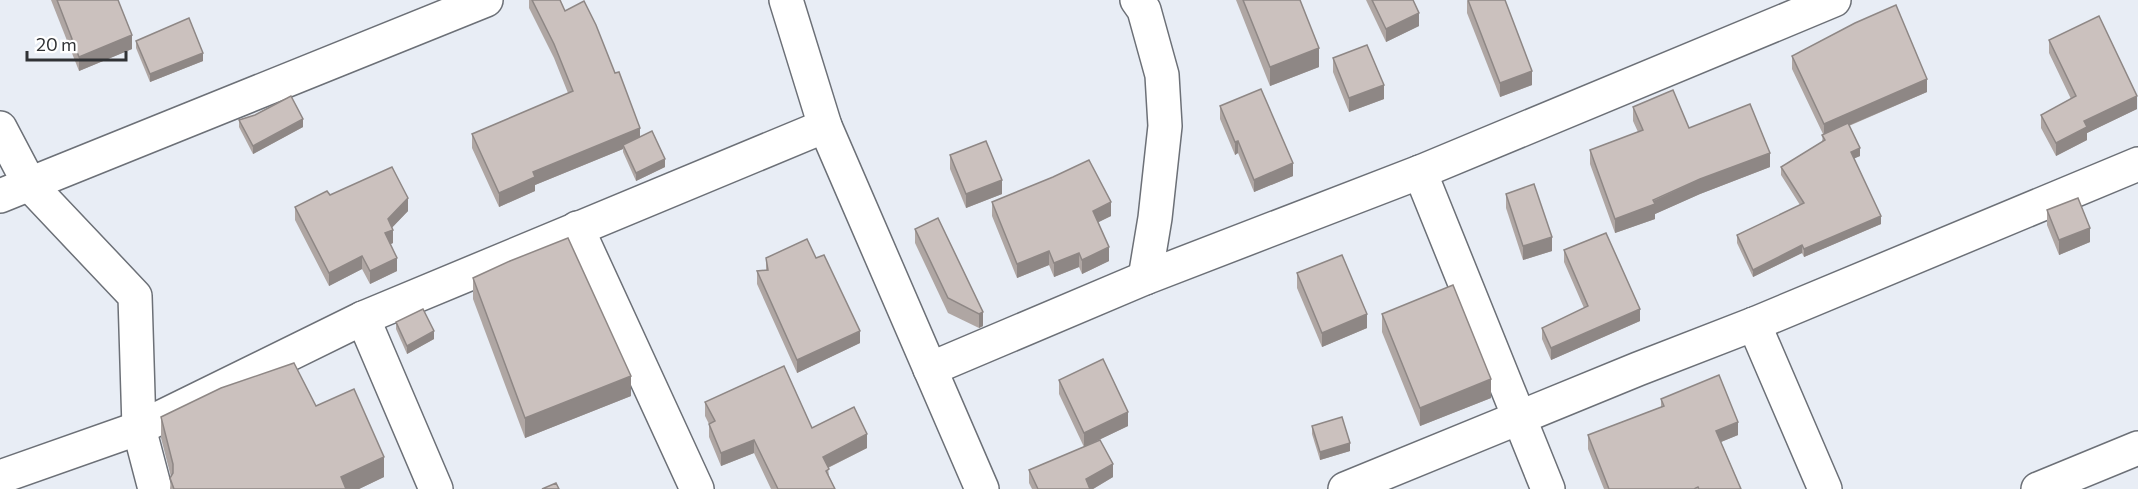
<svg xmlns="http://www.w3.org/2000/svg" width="2138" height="489" font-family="Commissioner,sans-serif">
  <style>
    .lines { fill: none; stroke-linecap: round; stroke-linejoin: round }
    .minor-casing { stroke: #6c7077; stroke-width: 36 }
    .minor { stroke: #fff; stroke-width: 33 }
    .wall { fill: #afa6a3 }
    .shaded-wall { fill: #8e8785 }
    .building { fill: #cbc1be; stroke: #8e8785; stroke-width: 1.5 }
  </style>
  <rect width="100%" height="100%" fill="#e8edf5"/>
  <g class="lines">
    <defs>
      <g id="minor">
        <polyline points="786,0 825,126 982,489"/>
        <polyline points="1137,0 1144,10 1162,75 1165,126 1155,218 1145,278"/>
        <polyline points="0,128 30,185 135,296 139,428 155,489"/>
        <polyline points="1420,172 1548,489"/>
        <polyline points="0,196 486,0"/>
        <polyline points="577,228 697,489"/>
        <polyline points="363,318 436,489"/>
        <polyline points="1754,324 1825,489"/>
        <polyline points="930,369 1145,278 1420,172 1834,0"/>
        <polyline points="0,477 139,428 363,318 825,126"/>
        <polyline points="1345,489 1638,369 1754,324 2138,164"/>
        <polyline points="2038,489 2138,448"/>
      </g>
    </defs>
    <use href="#minor" class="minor-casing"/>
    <use href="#minor" class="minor"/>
  </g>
  <g class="wall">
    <polygon points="51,0 118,0 132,49 79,71"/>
    <polygon points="529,0 560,0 565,11 640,137 665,167 636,181 623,152 623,149 535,185 535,191 499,207 472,148 472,134 568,93 554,58 529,8"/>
    <polygon points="1236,0 1300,0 1319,67 1270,86"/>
    <polygon points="1366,0 1413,0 1419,26 1386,42"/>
    <polygon points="1467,0 1532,85 1500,97 1467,13"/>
    <polygon points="2049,40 2137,109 2087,133 2087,140 2056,156 2041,128 2041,115 2071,99 2049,53"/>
    <polygon points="136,41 203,61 150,82 136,48"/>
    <polygon points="1792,56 1927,92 1849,126 1860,156 1854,158 1881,224 1804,257 1802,253 1753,277 1737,243 1737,235 1800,205 1781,175 1781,167 1822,142 1823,134 1792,69"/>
    <polygon points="1333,58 1384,99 1349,112 1333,72"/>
    <polygon points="1220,106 1293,176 1254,192 1238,153 1235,155 1220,119"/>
    <polygon points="1633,107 1689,128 1770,167 1700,194 1655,214 1655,219 1615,233 1590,164 1590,150 1638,132 1633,121"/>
    <polygon points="255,115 303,127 253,154 239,127 239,120"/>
    <polygon points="950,155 1002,194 966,208 950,169"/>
    <polygon points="1506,194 1552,251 1523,260 1506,208"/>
    <polygon points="330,195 408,211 392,227 393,243 390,244 397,271 370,284 362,269 329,286 295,220 295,207"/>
    <polygon points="992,202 1111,216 1098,222 1109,261 1082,274 1079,267 1054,277 1049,265 1017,278 992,216"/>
    <polygon points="2047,210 2090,242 2059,255 2047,225"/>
    <polygon points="915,229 983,312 983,326 979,328 948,313 915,243"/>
    <polygon points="1564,250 1640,321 1551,360 1542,339 1542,328 1584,308 1564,262"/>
    <polygon points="766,258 816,258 860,343 797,373 757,284 757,271 766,270"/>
    <polygon points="1297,273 1367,328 1322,347 1297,288"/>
    <polygon points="473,278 631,396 525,438 473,299"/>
    <polygon points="1382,314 1491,398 1420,426 1382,332"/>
    <polygon points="396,322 434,339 407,354 396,329"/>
    <polygon points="1059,380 1128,426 1084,447 1059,394"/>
    <polygon points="1661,399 1738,435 1721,442 1741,489 1604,489 1588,449 1588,435 1661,407"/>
    <polygon points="705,402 812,428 867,448 828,468 829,476 835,489 771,489 754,453 721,466 709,437 709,424 705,416"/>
    <polygon points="316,406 384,477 359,489 170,489 171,477 161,438 161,417"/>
    <polygon points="1312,426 1350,451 1320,460 1312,434"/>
    <polygon points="1029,470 1113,477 1093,489 1032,489 1029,483"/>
  </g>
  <g class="shaded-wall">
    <polygon points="1419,13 1419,26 1386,42 1386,29"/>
    <polygon points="132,35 132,49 79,71 79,57"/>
    <polygon points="1319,48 1319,67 1270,86 1270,67"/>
    <polygon points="203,53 203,61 150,82 150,74"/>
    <polygon points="1532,71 1532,85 1500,97 1500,83"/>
    <polygon points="1927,79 1927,92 1824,136 1824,124"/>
    <polygon points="1384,85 1384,99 1349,112 1349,98"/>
    <polygon points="2137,96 2137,109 2087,133 2087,140 2056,156 2056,143 2084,121"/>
    <polygon points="303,119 303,127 253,154 253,146"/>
    <polygon points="640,128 640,142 623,145 623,149 535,185 535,191 499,207 499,193 533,172"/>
    <polygon points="1238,141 1238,153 1235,155 1235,142"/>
    <polygon points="1860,148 1860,156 1851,160 1851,152"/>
    <polygon points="1770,153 1770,167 1700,194 1655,214 1655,219 1615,233 1615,219 1700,179"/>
    <polygon points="665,159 665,167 636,181 636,173"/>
    <polygon points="1293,163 1293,176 1254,192 1254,180"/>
    <polygon points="1002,180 1002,194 966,208 966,194"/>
    <polygon points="408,198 408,211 388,232 388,219"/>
    <polygon points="1111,202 1111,216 1093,225 1093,211"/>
    <polygon points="1881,216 1881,224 1804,257 1804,249"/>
    <polygon points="2090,228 2090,242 2059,255 2059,240"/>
    <polygon points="393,230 393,243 385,247 385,233"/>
    <polygon points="1552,237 1552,251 1523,260 1523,246"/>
    <polygon points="1802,245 1802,253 1753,277 1753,270"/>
    <polygon points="1109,247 1109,261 1082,274 1082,260"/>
    <polygon points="1049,251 1049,265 1017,278 1017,264"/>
    <polygon points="1079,253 1079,267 1054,277 1054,263"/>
    <polygon points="362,256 362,269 329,286 329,273"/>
    <polygon points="397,258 397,271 370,284 370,271"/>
    <polygon points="1640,309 1640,321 1551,360 1551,348"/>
    <polygon points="983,312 983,326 979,328 979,314"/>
    <polygon points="1367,314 1367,328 1322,347 1322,333"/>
    <polygon points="434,331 434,339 407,354 407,346"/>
    <polygon points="860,331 860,343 797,373 797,360"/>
    <polygon points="631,376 631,396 525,438 525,418"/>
    <polygon points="1491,379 1491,398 1420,426 1420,408"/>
    <polygon points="1128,412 1128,426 1084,447 1084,433"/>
    <polygon points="1738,422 1738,435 1716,444 1716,431"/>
    <polygon points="867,434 867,448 823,470 823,457"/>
    <polygon points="754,440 754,453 721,466 721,453"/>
    <polygon points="1350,443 1350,451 1320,460 1320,452"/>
    <polygon points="384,457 384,477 359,489 341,489 341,477"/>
    <polygon points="1113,464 1113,477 1093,489 1086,489 1086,479"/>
  </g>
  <g class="building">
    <polygon points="57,0 118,0 132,35 79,57"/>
    <polygon points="532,0 560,0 565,11 584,1 596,25 615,73 619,72 640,128 533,172 535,177 499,193 472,134 573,91 554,44"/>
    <polygon points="1243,0 1300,0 1319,48 1270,67"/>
    <polygon points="1372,0 1413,0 1419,13 1386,29"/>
    <polygon points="1468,0 1505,0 1532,71 1500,83"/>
    <polygon points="1896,5 1927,79 1824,124 1792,56 1855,23"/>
    <polygon points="2099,16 2137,96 2084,121 2087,127 2056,143 2041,115 2076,96 2049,40"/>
    <polygon points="189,18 203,53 150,74 136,41"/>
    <polygon points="1367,45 1384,85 1349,98 1333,58"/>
    <polygon points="1261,89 1293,163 1254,180 1238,141 1235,142 1220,106"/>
    <polygon points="1673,90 1689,128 1750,104 1770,153 1700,179 1653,200 1655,204 1615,219 1590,150 1643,130 1633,107"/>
    <polygon points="291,96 303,119 253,146 239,120 255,115"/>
    <polygon points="1848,123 1860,148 1851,152 1881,216 1804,249 1802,245 1753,270 1737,235 1804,203 1781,167 1825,140 1822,135"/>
    <polygon points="652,131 665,159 636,173 623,145"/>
    <polygon points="986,141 1002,180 966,194 950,155"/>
    <polygon points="1089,160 1111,202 1093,211 1109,247 1082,260 1079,253 1054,263 1049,251 1017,264 992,202 1053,177"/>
    <polygon points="392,167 408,198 388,219 393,230 385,233 397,258 370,271 362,256 329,273 295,207 327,191 330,195"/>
    <polygon points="1534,184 1552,237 1523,246 1506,194"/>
    <polygon points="2078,198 2090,228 2059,240 2047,210"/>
    <polygon points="938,218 983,312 979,314 948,298 915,229"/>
    <polygon points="1606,233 1640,309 1551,348 1542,328 1588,306 1564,250"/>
    <polygon points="568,238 631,376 525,418 473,278 510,261"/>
    <polygon points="807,239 816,258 824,255 860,331 797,360 757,271 768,270 766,258"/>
    <polygon points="1342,255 1367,314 1322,333 1297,273"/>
    <polygon points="1453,285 1491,379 1420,408 1382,314"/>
    <polygon points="423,309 434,331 407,346 396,322"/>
    <polygon points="1103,359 1128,412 1084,433 1059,380"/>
    <polygon points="294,363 316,406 354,389 384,457 341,477 346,489 174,489 170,478 173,473 173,464 161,417 221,388"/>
    <polygon points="784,366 812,428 854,407 867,434 823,457 829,469 826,471 835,489 778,489 754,440 721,453 709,424 715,421 705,402"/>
    <polygon points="1719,375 1738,422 1716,431 1741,489 1699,489 1698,487 1694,489 1609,489 1588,435 1664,406 1661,399"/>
    <polygon points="1342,417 1350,443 1320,452 1312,426"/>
    <polygon points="1100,440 1113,464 1086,479 1090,489 1038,489 1029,470"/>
    <polygon points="556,483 559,489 542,489"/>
  </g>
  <path d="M27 51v9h99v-9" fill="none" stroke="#303235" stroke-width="3"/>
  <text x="36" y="51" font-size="18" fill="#303235" stroke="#ffffff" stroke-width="4.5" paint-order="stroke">20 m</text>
</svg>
